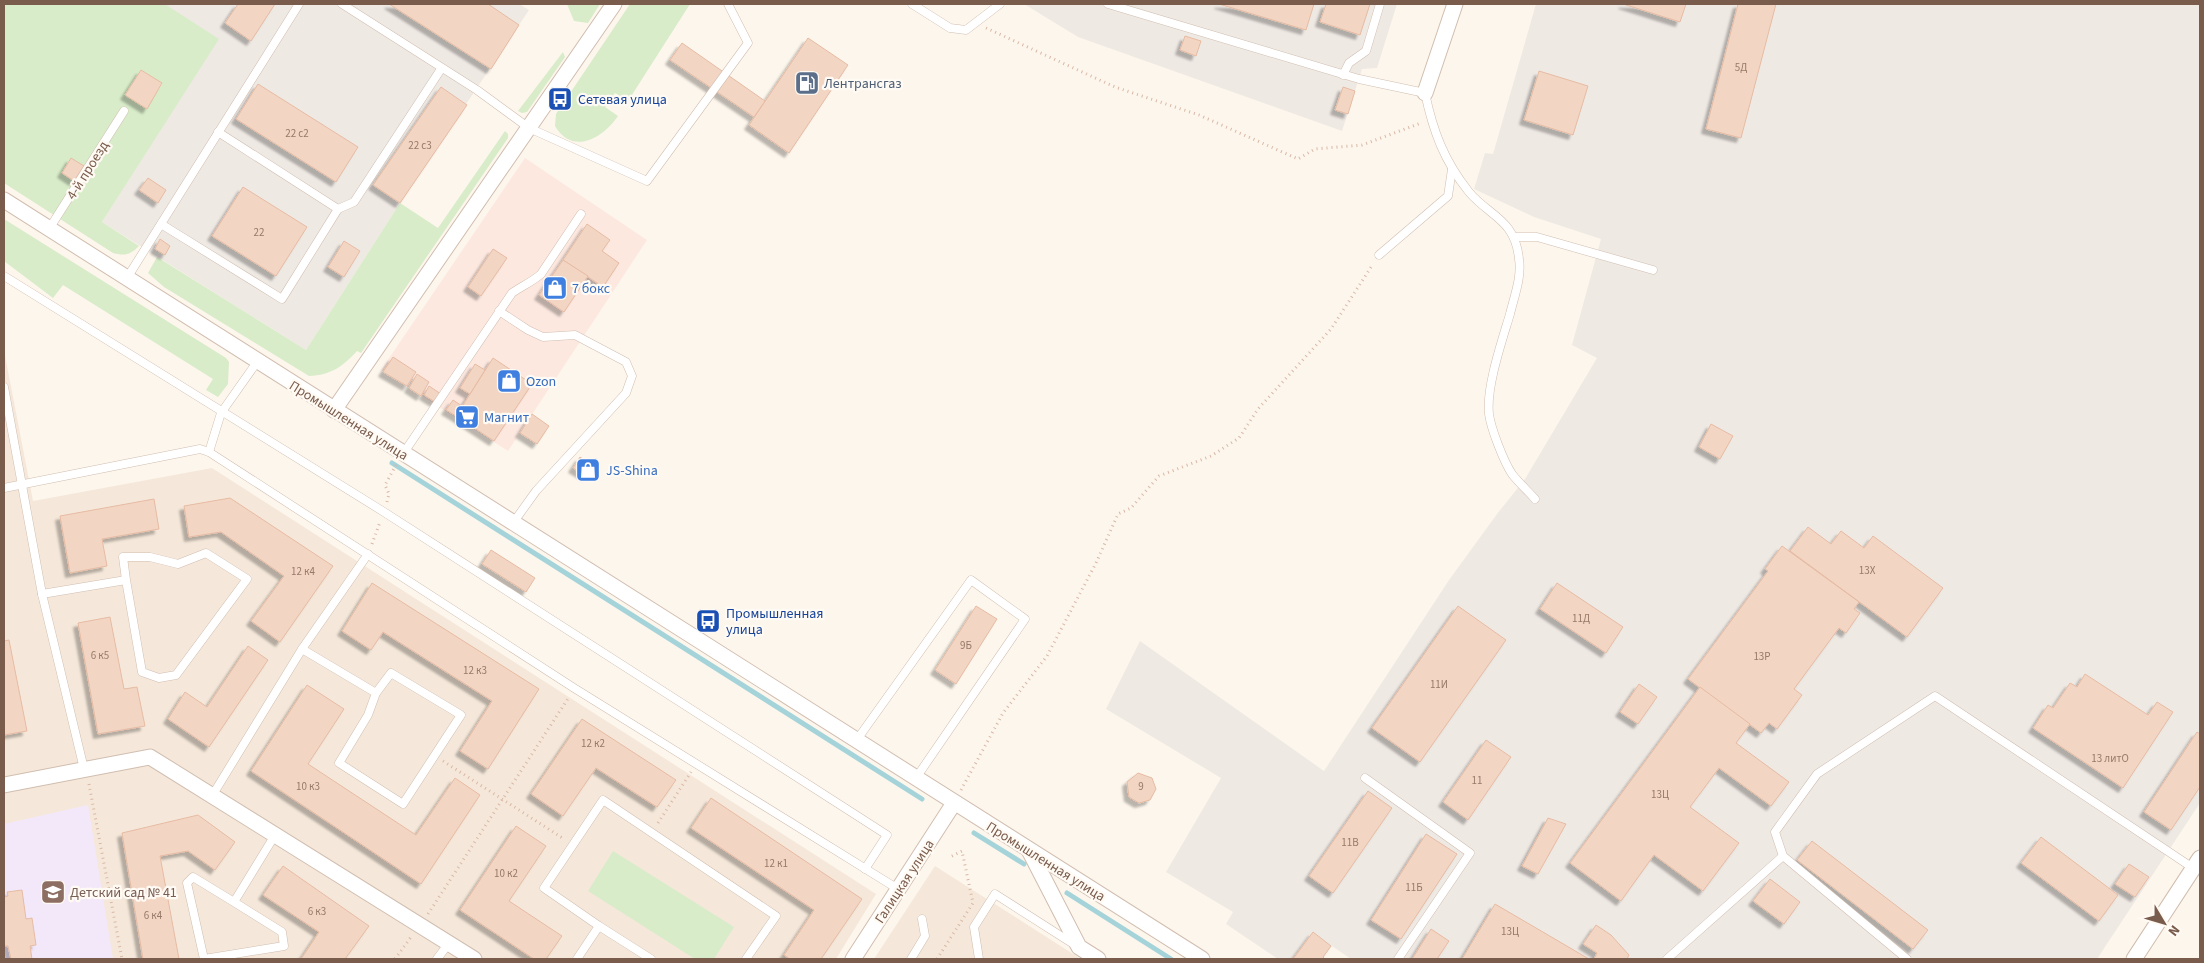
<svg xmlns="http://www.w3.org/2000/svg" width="2204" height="963" font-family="'Source Sans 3',sans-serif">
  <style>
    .residential { fill: #f5e8da }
    .commercial { fill: #fde8e0 }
    .industrial { fill: #efe9e4 }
    .education { fill: #f3e8fa }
    .green { fill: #d8ecc9; fill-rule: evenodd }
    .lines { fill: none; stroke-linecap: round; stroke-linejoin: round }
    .stream { stroke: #a5d3da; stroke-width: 5 }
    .building { fill: #f3d5c3; stroke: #e6bba3; filter: url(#shadow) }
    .service-casing { stroke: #d1beb0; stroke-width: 9 }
    .minor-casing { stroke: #d1beb0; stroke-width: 17 }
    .path { stroke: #d9b8a5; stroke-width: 3; stroke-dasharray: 1 4; stroke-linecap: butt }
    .service { stroke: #fff; stroke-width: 8 }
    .minor { stroke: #fff; stroke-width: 15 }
    .labels { text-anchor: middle; stroke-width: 4.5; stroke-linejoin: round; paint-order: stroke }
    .number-label { font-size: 11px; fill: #987a6a }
    .service-label { font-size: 14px; fill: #4e5e75; stroke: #fffaf3; text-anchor: start }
    .transit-label { font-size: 14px; fill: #164399; stroke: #fffaf3; text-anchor: start }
    .street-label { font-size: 14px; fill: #7a5c4d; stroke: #fffaf3 }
    .shop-label { font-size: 14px; fill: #366cbe; stroke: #fffaf3; text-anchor: start }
    .education-label { font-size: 14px; fill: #785e54; stroke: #fffaf3; text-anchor: start }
  </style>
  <defs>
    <filter id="shadow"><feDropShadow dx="-4.5" dy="4.5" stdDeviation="1" flood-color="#0004"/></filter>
  </defs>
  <rect width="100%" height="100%" fill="#fdf6ec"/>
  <g class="residential">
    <polygon points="4,350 33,501 212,468 876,894 836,959 4,959"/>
    <polygon points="935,866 1081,959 874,959"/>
  </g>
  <polygon class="commercial" points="525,158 647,240 508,451 381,370"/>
  <g class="industrial">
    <polygon points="165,4 519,4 529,10 400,203 306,350 102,222 218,39"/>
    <polygon points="1024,4 1397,4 1377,68 1362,69 1342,131 1078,37"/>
    <polygon points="1536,4 2200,4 2200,803 2097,959 1351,959 1332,946 1323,957 1325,959 1278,959 1226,924 1233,912 1166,872 1221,778 1106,709 1140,641 1324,771 1449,580 1497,514 1525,479 1597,358 1572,345 1601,239 1534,217 1474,189 1485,153 1493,154"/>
  </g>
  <polygon class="education" points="88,805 113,959 4,959 4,824"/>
  <g class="green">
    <path d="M4,4H165L219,39L102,222L139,246C130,255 125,256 113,253L4,183ZM141,70L162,84L147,108L125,95ZM71,159L83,166L74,181L62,173Z"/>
    <polygon points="567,4 600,4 588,23 574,21"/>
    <path d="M630,4H690L628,101L615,93L605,107L618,116C603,138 573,156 555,126L556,114Z"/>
    <polygon points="563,52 565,57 527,112 522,113 518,111"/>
    <path d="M505,131L508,134V138L361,353L357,351C342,367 331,375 309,376L164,287L148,273L157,257L306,350L400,203L438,228Z"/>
    <polygon points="4,219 226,358 229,362 228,384 218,397 206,390 213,379 63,285 53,298 4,261"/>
    <polygon points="613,851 734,927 714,959 695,959 588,891"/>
  </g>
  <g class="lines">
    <g class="stream">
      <polyline points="392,463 922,799"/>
      <polyline points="974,833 1024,864"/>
      <polyline points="1067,893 1171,959"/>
    </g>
  </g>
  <g class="building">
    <polygon points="238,4 275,4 251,41 225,23"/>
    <polygon points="389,4 488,4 519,25 491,69"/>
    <polygon points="1219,4 1314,4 1306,30"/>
    <polygon points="1326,4 1370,4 1360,35 1320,22"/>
    <polygon points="1623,4 1686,4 1680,22"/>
    <polygon points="1738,4 1776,4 1741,138 1706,129"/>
    <polygon points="1185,36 1201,41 1196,56 1180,50"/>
    <polygon points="808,38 848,65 789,153 749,125"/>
    <polygon points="682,43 765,101 754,117 670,60"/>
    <polygon points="141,70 162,83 147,109 125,95"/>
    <polygon points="1539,71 1588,86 1573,135 1524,120"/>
    <polygon points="258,84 358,147 336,182 236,119"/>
    <polygon points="441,87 467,105 400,203 373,185"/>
    <polygon points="1343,87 1355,91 1348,114 1335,110"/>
    <polygon points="71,158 84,166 74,181 62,173"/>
    <polygon points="148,178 166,190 158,203 139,190"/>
    <polygon points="243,187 307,227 276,276 212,236"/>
    <polygon points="587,224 610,240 602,251 619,263 603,287 563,260"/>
    <polygon points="160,239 170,246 165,255 155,249"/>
    <polygon points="344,241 360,251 344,277 328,267"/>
    <polygon points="493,249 507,258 481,296 468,287"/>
    <polygon points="563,260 588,276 564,312 539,295"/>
    <polygon points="393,357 416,372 407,386 383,372"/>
    <polygon points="493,358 532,384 494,441 456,416"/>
    <polygon points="475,364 485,370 470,394 460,388"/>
    <polygon points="417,374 429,382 421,396 409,388"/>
    <polygon points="429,386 441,394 435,402 424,395"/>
    <polygon points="453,400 462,406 456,416 446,410"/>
    <polygon points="532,414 549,426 537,444 520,433"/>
    <polygon points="1711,424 1733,436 1720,459 1699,447"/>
    <polygon points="580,457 593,466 586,476 573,468"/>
    <polygon points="230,498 333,566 280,642 251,621 284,576 221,532 189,537 184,506"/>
    <polygon points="154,499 159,529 102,539 107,566 70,573 60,516"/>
    <polygon points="1808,527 1831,544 1841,531 1864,548 1873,536 1943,588 1907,637 1790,551"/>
    <polygon points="1782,546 1859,602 1854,609 1860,613 1846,633 1839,628 1794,689 1802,695 1777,729 1769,723 1761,733 1688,679 1768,571 1765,569"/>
    <polygon points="491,550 535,578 526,592 482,564"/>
    <polygon points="372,583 539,689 488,769 460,751 492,701 383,632 371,650 342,631"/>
    <polygon points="1557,583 1623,627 1606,653 1540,609"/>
    <polygon points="976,606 997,619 956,684 935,670"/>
    <polygon points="1458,606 1506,640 1420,762 1372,728"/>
    <polygon points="110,617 124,689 137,687 145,726 98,734 78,623"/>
    <polygon points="9,640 27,731 4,735 4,641"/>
    <polygon points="248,646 268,660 209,747 168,719 185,692 207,707"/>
    <polygon points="2085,674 2148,715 2157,702 2173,712 2123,788 2033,728 2048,705 2053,708 2070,683 2077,687"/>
    <polygon points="1639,684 1657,697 1638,724 1620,712"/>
    <polygon points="307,685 344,709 308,764 416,835 455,778 480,795 421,884 251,771"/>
    <polygon points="1700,687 1750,724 1736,743 1789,782 1771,806 1719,768 1690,807 1739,843 1703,891 1654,855 1621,901 1570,863"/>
    <polygon points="582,719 676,780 657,807 596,768 563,816 531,794"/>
    <polygon points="2197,732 2200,734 2200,787 2171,830 2144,812"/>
    <polygon points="1486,740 1511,757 1468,820 1443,802"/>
    <polygon points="1138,773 1152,778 1156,789 1150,800 1139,803 1129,797 1127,782"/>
    <polygon points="1368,791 1392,808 1333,893 1309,876"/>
    <polygon points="711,798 862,899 821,959 790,959 784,955 814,910 691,828"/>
    <polygon points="198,815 235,842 215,870 188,851 160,856 179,959 143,959 122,833"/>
    <polygon points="1548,818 1566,824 1538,874 1522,866"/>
    <polygon points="516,826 546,846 509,901 562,936 546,959 534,959 460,910"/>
    <polygon points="1426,834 1457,854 1401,939 1371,920"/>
    <polygon points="2041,837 2118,895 2099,921 2021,863"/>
    <polygon points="1812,841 1928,930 1913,949 1797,860"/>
    <polygon points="2129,864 2149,877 2135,897 2115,884"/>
    <polygon points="283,866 369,926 345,959 301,959 319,932 263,895"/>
    <polygon points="1770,879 1800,902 1784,924 1753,901"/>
    <polygon points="22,890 26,919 32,918 36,945 30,946 32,959 11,959 8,946 4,946 4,897 8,896 7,892"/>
    <polygon points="1495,904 1589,959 1462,959"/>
    <polygon points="1596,925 1611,935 1629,955 1627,959 1594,959 1597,953 1583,944"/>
    <polygon points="1431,929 1449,941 1437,959 1412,959"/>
    <polygon points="1313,932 1331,946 1323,957 1325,959 1293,959"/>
  </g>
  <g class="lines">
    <defs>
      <g id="service">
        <polyline points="342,4 477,90 529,128 647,181 748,43 728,4"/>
        <polyline points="912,4 950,28 966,30 1000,4"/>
        <path d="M1108,4L1359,79L1425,93C1433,131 1444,161 1469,192C1490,217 1515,219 1519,259C1522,277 1514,297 1510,314C1502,341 1486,387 1489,414C1491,429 1504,462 1512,474C1519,483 1528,491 1535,499"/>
        <polyline points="1343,75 1349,63 1366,51 1380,4"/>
        <polyline points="338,209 354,202 441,69"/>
        <polyline points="161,224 282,299 338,209 218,132"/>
        <polyline points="49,229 124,111"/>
        <polyline points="1515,237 1537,237 1653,270"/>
        <polyline points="1379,255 1448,196 1452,169"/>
        <polyline points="4,276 384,512 887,835 865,869"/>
        <polyline points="127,278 299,4"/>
        <polyline points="499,311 528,330 543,337 575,335 626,362 632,376 626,393 536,491 513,523"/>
        <polyline points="4,387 42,594 84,769"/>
        <polyline points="209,452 221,413 257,362"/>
        <path d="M403,454L512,293C522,286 532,282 541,274L581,214"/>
        <polyline points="4,488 200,449 209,452 574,688 898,889"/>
        <polyline points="42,594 126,580 123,557 150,557 178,564 206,553 247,579 176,675 159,678 142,672 126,580"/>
        <polyline points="302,649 376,693 368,715 339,763 403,804 461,715 391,673 376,693"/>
        <polyline points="856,741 971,580 1025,619 916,778"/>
        <polyline points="1365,778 1470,853 1398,959"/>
        <polyline points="212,796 302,649 368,554"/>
        <polyline points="234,902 282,932 284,946 204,959 187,883 193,877 234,902 275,835"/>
        <polyline points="599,926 651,959"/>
        <polyline points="437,959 449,943"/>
        <polyline points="577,959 599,926 544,888 603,800 776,916 746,959"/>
        <polyline points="911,959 925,936 922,919"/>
        <polyline points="979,959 974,927 995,894 1075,945"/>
        <polyline points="1667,959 1783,856"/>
        <polyline points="1907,959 1783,856 1775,832 1817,774 1935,696 2193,868"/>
      </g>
      <g id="minor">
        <polyline points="1425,93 1455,4"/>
        <polyline points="4,200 1202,959"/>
        <polyline points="334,410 614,4"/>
        <polyline points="4,785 150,757 474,959"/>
        <polyline points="1029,850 1079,947 1098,959"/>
        <polyline points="853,959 954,803"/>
        <polyline points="2134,959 2200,858"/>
      </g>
    </defs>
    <use href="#service" class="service-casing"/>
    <use href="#minor" class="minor-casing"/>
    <g class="path">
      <polyline points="986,28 1115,87 1199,115 1298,159 1315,149 1362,145 1421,123"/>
      <polyline points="387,502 389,494 385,485 396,465"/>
      <polyline points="372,544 380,522"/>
      <polyline points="443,761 564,839"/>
      <polyline points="89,784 122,959"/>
      <polyline points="961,790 1003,713 1047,656 1096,563 1118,514 1131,508 1159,476 1211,456 1239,438 1258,409 1331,329 1373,264"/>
      <polyline points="658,823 691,772"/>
      <polyline points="428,914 569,697"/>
      <polyline points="395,959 411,937"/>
      <polyline points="937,959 973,903 962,851 950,857"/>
    </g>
    <use href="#service" class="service"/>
    <use href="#minor" class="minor"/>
  </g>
  <defs>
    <symbol id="fuel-square" viewBox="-11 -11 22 22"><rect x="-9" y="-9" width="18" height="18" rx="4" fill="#5c6f8a" stroke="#fffaf3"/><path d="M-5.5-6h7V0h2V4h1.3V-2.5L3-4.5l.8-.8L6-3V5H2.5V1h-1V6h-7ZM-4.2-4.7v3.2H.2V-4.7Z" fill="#fff"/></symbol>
    <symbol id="bus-square" viewBox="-11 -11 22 22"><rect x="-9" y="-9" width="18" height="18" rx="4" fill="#1a4fb4" stroke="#fffaf3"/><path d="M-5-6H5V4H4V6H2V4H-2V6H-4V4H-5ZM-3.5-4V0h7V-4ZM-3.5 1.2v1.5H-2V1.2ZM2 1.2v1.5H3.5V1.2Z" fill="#fff"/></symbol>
    <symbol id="shop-square" viewBox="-11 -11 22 22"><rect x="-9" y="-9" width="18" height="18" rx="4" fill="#3f7fe0" stroke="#fffaf3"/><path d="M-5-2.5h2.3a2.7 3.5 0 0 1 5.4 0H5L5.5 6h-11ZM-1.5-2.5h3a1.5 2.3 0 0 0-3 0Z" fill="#fff"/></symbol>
    <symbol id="supermarket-square" viewBox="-11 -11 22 22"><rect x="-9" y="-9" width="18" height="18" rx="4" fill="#3f7fe0" stroke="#fffaf3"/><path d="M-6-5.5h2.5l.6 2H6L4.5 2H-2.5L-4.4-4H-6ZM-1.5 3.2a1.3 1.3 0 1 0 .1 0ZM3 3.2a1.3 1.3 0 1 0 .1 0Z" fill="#fff"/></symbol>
    <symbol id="school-square" viewBox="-11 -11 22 22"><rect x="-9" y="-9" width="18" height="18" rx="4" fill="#8d6e63" stroke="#fffaf3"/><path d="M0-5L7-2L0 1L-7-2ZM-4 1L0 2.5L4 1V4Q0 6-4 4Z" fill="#fff"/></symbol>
  </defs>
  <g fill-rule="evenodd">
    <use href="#fuel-square" x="793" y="69" width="28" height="28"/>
    <use href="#bus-square" x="546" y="85" width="28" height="28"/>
    <use href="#shop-square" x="541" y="274" width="28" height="28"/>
    <use href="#shop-square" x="495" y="367" width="28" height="28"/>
    <use href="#supermarket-square" x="453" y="403" width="28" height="28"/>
    <use href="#shop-square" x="574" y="456" width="28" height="28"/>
    <use href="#bus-square" x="694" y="607" width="28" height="28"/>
    <use href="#school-square" x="39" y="878" width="28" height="28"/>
  </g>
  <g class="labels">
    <g class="number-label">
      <text x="1741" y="71">5Д</text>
      <text x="297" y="137">22 с2</text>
      <text x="420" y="149">22 с3</text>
      <text x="259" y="236">22</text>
      <text x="1867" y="574">13Х</text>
      <text x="303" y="575">12 к4</text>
      <text x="1581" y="622">11Д</text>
      <text x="966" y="649">9Б</text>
      <text x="100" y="659">6 к5</text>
      <text x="1762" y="660">13Р</text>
      <text x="475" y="674">12 к3</text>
      <text x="1439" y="688">11И</text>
      <text x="593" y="747">12 к2</text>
      <text x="2110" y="762">13 литО</text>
      <text x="1477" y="784">11</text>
      <text x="308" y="790">10 к3</text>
      <text x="1141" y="790">9</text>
      <text x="1660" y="798">13Ц</text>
      <text x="1350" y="846">11В</text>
      <text x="776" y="867">12 к1</text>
      <text x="506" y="877">10 к2</text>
      <text x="1414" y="891">11Б</text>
      <text x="317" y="915">6 к3</text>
      <text x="153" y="919">6 к4</text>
      <text x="1510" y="935">13Ц</text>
    </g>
    <g class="service-label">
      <text x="824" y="88">Лентрансгаз</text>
    </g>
    <g class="transit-label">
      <text x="578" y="104">Сетевая улица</text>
      <text x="726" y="618">Промышленная<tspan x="726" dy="16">улица</tspan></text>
    </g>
    <g class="street-label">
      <text transform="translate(87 170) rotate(-58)" y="5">4-й проезд</text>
      <text transform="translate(349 420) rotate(32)" y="5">Промышленная улица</text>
      <text transform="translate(1046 861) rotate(32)" y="5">Промышленная улица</text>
      <text transform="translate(904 881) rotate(-57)" y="5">Галицкая улица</text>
    </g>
    <g class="shop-label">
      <text x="572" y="293">7 бокс</text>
      <text x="526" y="386">Ozon</text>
      <text x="484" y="422">Магнит</text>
      <text x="606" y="475">JS-Shina</text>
    </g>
    <g class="education-label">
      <text x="70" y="897">Детский сад № 41</text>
    </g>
  </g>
  <rect width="2204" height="963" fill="none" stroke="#7a5c4d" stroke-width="10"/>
  <g transform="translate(2164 923) rotate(128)" stroke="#fffaf3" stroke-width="4" paint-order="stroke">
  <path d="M0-4L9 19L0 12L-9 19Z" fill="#7a5c4d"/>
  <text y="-8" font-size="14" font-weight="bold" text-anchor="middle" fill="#7a5c4d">N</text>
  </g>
</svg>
